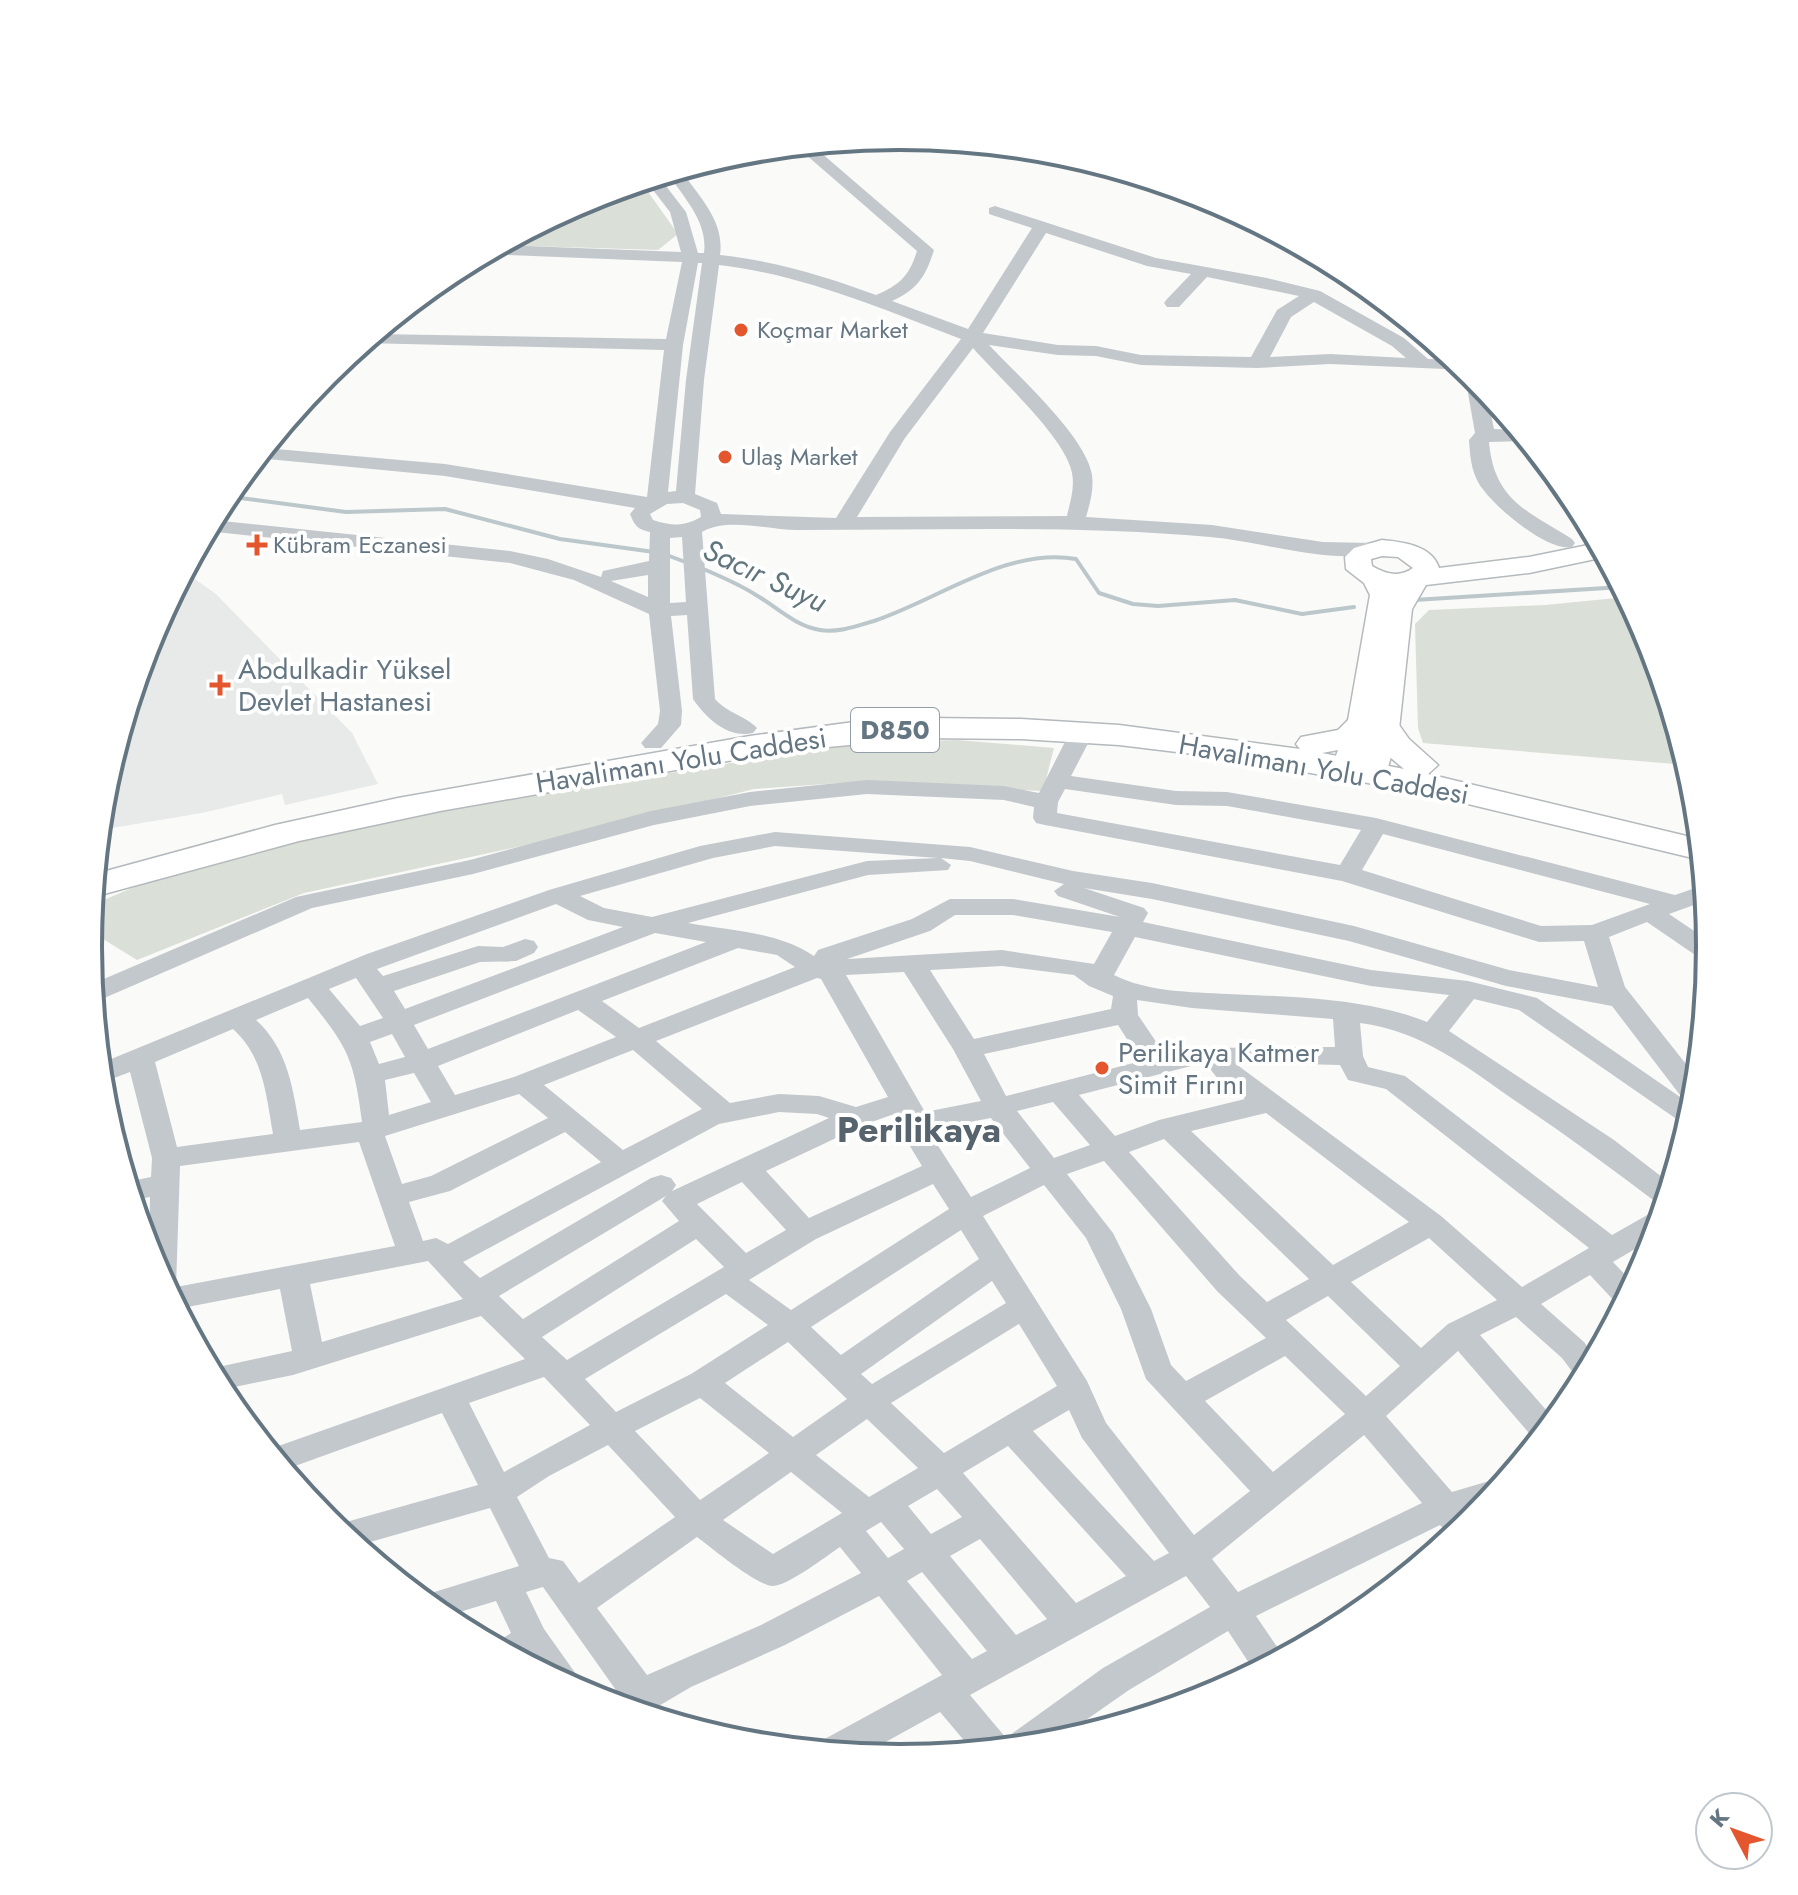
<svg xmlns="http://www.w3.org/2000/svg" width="1798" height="1895" font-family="Jost,sans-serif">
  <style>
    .built { fill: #e8e9e9 }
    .green { fill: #dadfd7 }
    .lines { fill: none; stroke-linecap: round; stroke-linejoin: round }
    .stream { stroke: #bbc7cb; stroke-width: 4 }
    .major-casing { stroke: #b5babe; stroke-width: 3 }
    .highway-casing { stroke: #b4b9bd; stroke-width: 3 }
    .minor { fill: #c3c8cc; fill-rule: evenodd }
    .major { fill: #fff; fill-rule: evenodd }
    .highway { fill: #fff; fill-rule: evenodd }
    .poi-dot { fill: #e4572e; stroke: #fff; stroke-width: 3 }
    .labels { text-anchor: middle; stroke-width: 8; stroke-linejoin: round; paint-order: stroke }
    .far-poi-label { font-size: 24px; fill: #657683; stroke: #fff; text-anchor: start }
    .shield { fill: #fff; stroke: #939fa8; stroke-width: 2 }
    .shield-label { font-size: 26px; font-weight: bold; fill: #657683 }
    .poi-label { font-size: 28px; fill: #657683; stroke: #fff; text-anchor: start }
    .street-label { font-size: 28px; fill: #657683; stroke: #fff }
    .water-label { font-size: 30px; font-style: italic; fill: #60757c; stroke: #fff }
    .district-label { font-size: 36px; font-weight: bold; fill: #57646e; stroke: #fff }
    .rim { fill: none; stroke: #657683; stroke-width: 4 }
  </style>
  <rect width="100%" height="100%" fill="#fafaf8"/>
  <polygon class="built" points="185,572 216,594 352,733 378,784 285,805 282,794 202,813 100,830 104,789 150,637"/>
  <g class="green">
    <polygon points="641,182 678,234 658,250 500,245 589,198"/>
    <polygon points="1627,597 1648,638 1687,765 1423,743 1418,728 1415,624 1429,610 1545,605"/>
    <polygon points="957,740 1054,748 1043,791 853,782 754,789 577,834 304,893 137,960 90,931 92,905 139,885 275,845 434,812 852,743"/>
  </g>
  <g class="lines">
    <g class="stream">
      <polyline points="225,496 346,512 445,509 560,539 654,552"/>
      <polyline points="664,554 688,563"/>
      <path d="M701,568C720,576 739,584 756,595C777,607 795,626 820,630C838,633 857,626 874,621C938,600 1006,547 1076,559L1099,593L1133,604L1158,606L1235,600L1302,614L1354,607"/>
      <polyline points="1414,600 1622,587"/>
    </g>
    <defs>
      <path id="major" d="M1382,540C1402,542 1432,545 1439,568L1529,557L1598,543L1605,557L1529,573L1426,585L1412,609L1399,729L1386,774L1381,780L1371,783L1361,780L1357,774L1346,778L1336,775L1331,769L1347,726L1370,595L1364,583L1346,569L1345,557L1354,548ZM1382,556L1398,557L1413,568C1399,578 1386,574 1372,566L1371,559Z"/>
      <path id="highway" d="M1361,716L1375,721L1385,719L1397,722L1409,739L1438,765L1428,774L1699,839L1701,860L1414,791L1218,757L1119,745L1021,739L924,738L785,751L440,811L299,841L93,897L95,874L275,825L398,798L750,736L854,722L924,718L1021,719L1119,725L1300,749L1296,744L1301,737L1338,730L1349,719ZM1372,734L1385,753L1404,769L1322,753L1360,746Z"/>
    </defs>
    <use href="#major" class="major-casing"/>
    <use href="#highway" class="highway-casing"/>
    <g class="minor">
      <path d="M812,145L934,250C926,276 917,290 892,301L968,329L1032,228L989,214V208L995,206L1156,258L1267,278L1320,291L1404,338L1428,359L1456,360L1468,370L1330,364L1257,368L1141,365L1096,356L1058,355L989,345C1017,375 1086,436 1092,475C1094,490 1090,503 1086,517L1212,525L1323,542L1371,543L1378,545L1381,549L1378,553C1331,565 1259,541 1210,537C1073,525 935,530 797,530C768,530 728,517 702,532L715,699C727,713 746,716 757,728L753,733C728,739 706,718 693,699L687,615L671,616L682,711L681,725L661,748H645L641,743L658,724L660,711L649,614L574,580L510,563L206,531L212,520L510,551L548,559L601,577L603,571L649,561L650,532C637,529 635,526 630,514L635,508L445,476L257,458L265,448L445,464L647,497L664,350L363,343L375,334L666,339L682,262L485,254L501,245L681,252L670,212L646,181L659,177L686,212L698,253H704C708,222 685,199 668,174L681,170C699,197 725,221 720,255C775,261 825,276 876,295C900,285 909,276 917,251L797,147ZM1046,233L1147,266L1191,274L1167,299L1164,303L1167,307H1179L1207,277L1299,296L1277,310L1251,357L1141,355L1096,346L1058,345L983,333ZM698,263H702L686,380L676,491L668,492L683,345ZM719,265C804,275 882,309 961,339L890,432L836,518L721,514L717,503L695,494L704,380ZM1314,302L1392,346L1406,358L1330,354L1270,357L1291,317ZM973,348C998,377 1066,438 1072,473C1075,488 1070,502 1067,516L857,517L905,438ZM667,504L683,503L700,510L701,517C683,527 672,526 653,520L650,514ZM682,537L686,602L670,603V538ZM648,575V597L611,581Z"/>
      <path d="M1467,372L1486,390L1494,429L1518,430L1527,441L1489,442C1494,500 1527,511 1572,539L1575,543L1572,547C1548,553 1490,504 1478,482C1471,469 1470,455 1469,440L1475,433L1465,376Z"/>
      <path d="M1082,725L1090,727L1094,732L1071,776L1176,791L1227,792L1376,818L1675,895L1704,885L1705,901L1669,914L1709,941V961L1701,959L1647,922L1609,937L1625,987L1697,1078L1695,1104L1688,1102L1694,1107L1688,1127L1519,1010L1474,999L1449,1031L1614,1140L1671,1184L1664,1205L1657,1203C1611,1168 1565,1134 1517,1102C1467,1067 1422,1031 1360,1023L1363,1056L1368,1067L1405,1076L1612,1235L1649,1214L1662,1212L1655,1237L1613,1262L1634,1284L1623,1306L1617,1304L1590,1275L1541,1304L1584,1342L1595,1357L1583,1380L1577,1378L1562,1358L1516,1317L1480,1335L1555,1420L1538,1441L1535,1440L1458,1351L1386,1416L1452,1492L1496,1479L1505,1482L1482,1509L1470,1513L1475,1518L1472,1521L1452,1538L1440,1525L1256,1616L1284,1657L1255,1672L1228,1631L1129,1690L1053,1743L973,1751L940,1712L862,1755L816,1750L821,1741L942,1675L879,1596L785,1645L691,1687L645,1714L609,1703L618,1693L543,1587L526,1592L544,1629L583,1684L579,1692L531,1666L526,1659L522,1661L492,1645L511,1633L496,1601L443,1617L418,1597L519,1566L490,1508L356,1546L332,1526L478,1485L442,1413L284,1470L267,1450L525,1359L481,1316L293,1375L220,1390L209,1369L292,1351L280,1289L177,1309L149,1254L150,1197L132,1200L127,1182L151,1177L152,1158L130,1072L101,1083L99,1064L367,954L549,890L700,846L775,832L970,847L1073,871L1152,883L1354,926L1509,970L1598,987L1584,941L1539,942L1342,881L1045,825L1036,823L1033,818L1034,807L1004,800L867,794L750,806L654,825L473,874L312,908L102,999L93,1001L92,984L296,897L470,860L651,811L750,792L867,780L1004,786L1039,793L1070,732L1074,727ZM1065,789L1176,805L1227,806L1361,830L1340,865L1057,813L1058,802ZM1383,834L1650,904L1592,925L1541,926L1362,870ZM775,846L938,858L867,861L652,917L604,908L580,896L713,858ZM941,858L970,861L1064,884L1054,891L1058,896L1120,917L1013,899H950L912,919L818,950L814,956C777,931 731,931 688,923L868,875L948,870L951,865ZM1084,888L1152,899L1349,941L1506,986L1612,1006L1683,1099L1537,998L1468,981L1371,970L1143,922L1148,913L1144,908ZM556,904L588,920L623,927L405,1009L394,991L480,962L516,961L534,953L538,947L534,941L525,939L503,947L478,946L383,976L377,969ZM955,915H1013L1112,932L1094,964L1002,950L847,959L930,931ZM655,933L706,942L428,1049L414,1025ZM1135,937L1371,986L1449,995L1427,1022C1366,998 1294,997 1228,994C1191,992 1147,992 1114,975ZM738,948L777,955L795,967L639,1028L602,1001ZM1002,966L1074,975L1089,986L1113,996L1111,1009L974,1039L930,970ZM904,972L953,1049L981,1101L925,1112L846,975ZM356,978L383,1018L360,1026L329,989ZM817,978L821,979L888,1097L856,1107L819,1096L779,1094L730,1103L656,1041ZM308,998C348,1047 354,1059 362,1122L300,1130C293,1089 288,1049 256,1020ZM1137,1000L1192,1008L1333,1019L1335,1047L1191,1048L1165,1055L1138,1015ZM578,1010L616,1037L514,1077L455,1095L438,1066ZM1118,1025L1141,1061L1006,1096L984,1054ZM233,1029C264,1057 266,1095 273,1134L177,1147L155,1062ZM392,1034L405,1057L379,1064L370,1042ZM633,1050L702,1109L623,1150L544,1085ZM1264,1063L1340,1065L1348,1080L1386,1089L1589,1248L1522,1287L1441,1216L1236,1064ZM1207,1065L1222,1084L1245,1099L1159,1120L1115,1136L1079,1095L1191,1066ZM414,1073L431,1102L389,1115L385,1080ZM519,1094L548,1118L431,1176L402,1184L385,1136ZM1053,1102L1090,1145L1054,1158L1017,1111ZM779,1112L817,1114L829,1118L672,1191L676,1185L671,1178L661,1175L651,1178L480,1278L463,1262L719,1124ZM897,1113L903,1123L905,1138L922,1166L809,1218L766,1171L866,1124ZM1266,1113L1409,1222L1333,1265L1191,1131ZM991,1118L1030,1168L971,1197L933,1138L932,1129ZM565,1132L601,1162L448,1244L436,1238L423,1241L409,1202L450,1191ZM1164,1139L1309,1279L1267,1302L1239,1275L1129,1152ZM359,1142L395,1246L176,1287L180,1166ZM1104,1161L1217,1291L1266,1338L1186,1381L1171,1365L1151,1309L1113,1233L1067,1174ZM742,1182L786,1230L746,1253L697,1204ZM933,1184L949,1209L791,1310L749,1280L816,1239ZM1044,1185L1086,1238L1121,1309L1146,1379L1250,1491L1194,1535L1106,1423L1087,1381L983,1216ZM666,1196L662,1201L679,1221L523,1319L499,1296ZM961,1230L979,1259L841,1355L811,1327ZM1429,1238L1497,1300L1448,1324L1421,1348L1351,1282ZM696,1239L724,1267L567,1360L542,1337ZM428,1261L463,1299L322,1342L310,1284ZM992,1281L1006,1303L872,1384L861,1374ZM726,1294L768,1325L691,1374L616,1412L585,1379ZM1328,1296L1400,1366L1366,1396L1286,1320ZM1019,1324L1057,1386L944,1453L891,1403ZM788,1342L847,1399L793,1437L725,1383ZM1285,1356L1345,1414L1273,1472L1205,1401ZM544,1377L590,1425L504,1472L469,1403ZM700,1398L769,1453L700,1500L635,1431ZM1069,1410L1082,1438L1169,1553L1154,1561L1033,1431ZM867,1419L918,1468L869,1497L816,1455ZM1364,1435L1422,1503L1238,1592L1212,1559ZM608,1445L675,1517L579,1583L563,1561L549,1558L517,1497L549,1476ZM1008,1446L1126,1576L1076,1603L963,1473ZM791,1472L842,1513L773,1554L723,1520ZM937,1489L962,1517L931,1534L908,1506ZM881,1522L904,1549L888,1558L866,1531ZM697,1537C712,1548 757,1586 773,1586C789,1585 825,1557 840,1547L861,1573L761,1625L647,1675L597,1608ZM980,1539L1047,1619L1016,1635L950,1556ZM922,1572L987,1651L972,1659L907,1581ZM1186,1576L1210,1607L1103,1668L1006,1738L970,1695Z"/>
    </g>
    <use href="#major" class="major"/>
    <use href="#highway" class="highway"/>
  </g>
  <g class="poi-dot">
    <circle cx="741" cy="330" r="8"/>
    <circle cx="725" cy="457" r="8"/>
    <path d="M253 533h8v8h8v8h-8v8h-8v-8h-8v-8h8z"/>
    <path d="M216 673h8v8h8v8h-8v8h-8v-8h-8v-8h8z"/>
    <circle cx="1102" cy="1068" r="8"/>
  </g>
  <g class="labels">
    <g class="far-poi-label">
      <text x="757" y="338">Koçmar Market</text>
      <text x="741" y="465">Ulaş Market</text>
      <text x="273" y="553">Kübram Eczanesi</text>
    </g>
    <rect class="shield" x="851" y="708" width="88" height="44" rx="6"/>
    <g class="shield-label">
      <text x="895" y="739">D850</text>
    </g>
    <g class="poi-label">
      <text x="238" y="679">Abdulkadir Yüksel<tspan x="238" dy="32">Devlet Hastanesi</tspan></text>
      <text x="1118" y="1062">Perilikaya Katmer<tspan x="1118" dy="32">Simit Fırını</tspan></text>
    </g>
    <g class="street-label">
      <text transform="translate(681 760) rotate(-9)" y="10">Havalimanı Yolu Caddesi</text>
      <text transform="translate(1324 769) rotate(10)" y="10">Havalimanı Yolu Caddesi</text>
    </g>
    <g class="water-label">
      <text transform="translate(765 576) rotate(25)" y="10">Sacır Suyu</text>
    </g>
    <g class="district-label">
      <text x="919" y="1142">Perilikaya</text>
    </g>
  </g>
  <path d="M0 0H1798V1895H0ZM102 947a797 797 0 1 1 1594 0a797 797 0 1 1-1594 0Z" fill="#fff" fill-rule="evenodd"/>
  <path class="rim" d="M102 947a797 797 0 1 1 1594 0a797 797 0 1 1-1594 0Z"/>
  <g transform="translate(1734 1831) rotate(311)"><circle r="38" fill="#ffffff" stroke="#c1c8cd" stroke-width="2"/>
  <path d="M0-6L14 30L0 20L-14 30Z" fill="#e4572e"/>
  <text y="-12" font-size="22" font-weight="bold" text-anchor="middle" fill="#657683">K</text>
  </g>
</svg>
